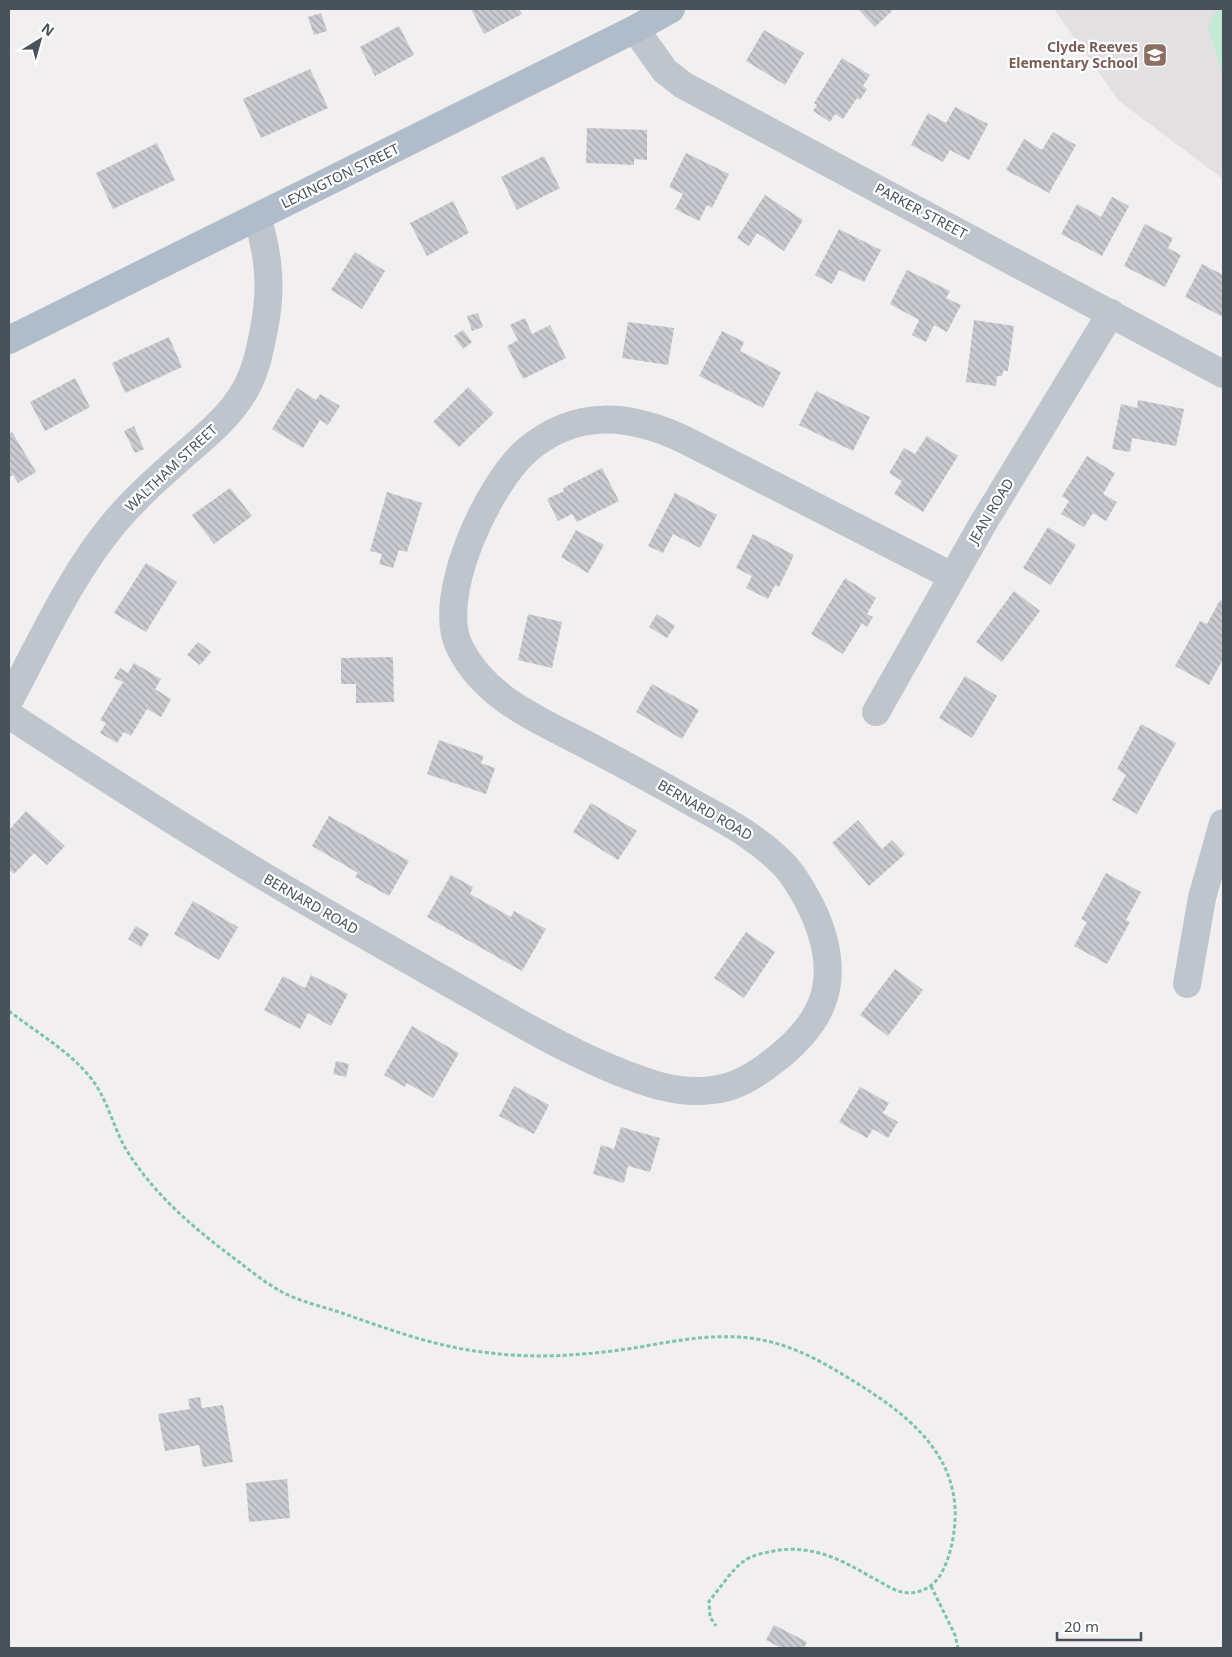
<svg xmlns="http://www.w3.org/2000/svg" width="1232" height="1657" font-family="'Noto Sans',sans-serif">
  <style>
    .education { fill: #e2e0e0 }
    .garden { fill: #c2ead4 }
    .building { fill: url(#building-back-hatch) }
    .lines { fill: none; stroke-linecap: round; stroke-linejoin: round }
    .path { stroke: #7ec4a6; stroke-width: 3; stroke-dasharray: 4 2.5; stroke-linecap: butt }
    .minor { stroke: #bfc5cc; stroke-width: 28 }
    .major { stroke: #b1bcca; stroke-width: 28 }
    .labels { text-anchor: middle; stroke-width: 4.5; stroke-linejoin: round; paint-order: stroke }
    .education-label { font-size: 14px; font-weight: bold; fill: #785e54; stroke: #fff; text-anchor: end }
    .street-label { font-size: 14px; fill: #49515a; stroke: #fff }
  </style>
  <defs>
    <pattern id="building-back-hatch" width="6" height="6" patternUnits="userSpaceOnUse" patternTransform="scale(1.25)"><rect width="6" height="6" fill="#c9cbd1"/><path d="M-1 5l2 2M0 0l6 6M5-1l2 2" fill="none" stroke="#a5a7ad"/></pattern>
  </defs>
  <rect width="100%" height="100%" fill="#f1efef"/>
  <polygon class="education" points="1054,9 1223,9 1223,179 1119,101"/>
  <polygon class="garden" points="1217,9 1223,9 1223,75 1208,28"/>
  <g class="building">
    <polygon points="471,9 519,9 522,14 484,34"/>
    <polygon points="858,9 894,9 875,27"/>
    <polygon points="321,13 327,31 314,35 308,17"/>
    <polygon points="399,26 414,55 375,76 360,47"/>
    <polygon points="764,30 804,53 785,85 746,61"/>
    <polygon points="842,58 870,75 863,86 867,89 860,100 857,98 843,119 835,114 830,122 813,111 817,105 814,103"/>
    <polygon points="310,69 328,108 261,138 243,99"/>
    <polygon points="955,107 988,124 969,160 950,150 943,162 911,145 928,113 946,123"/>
    <polygon points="587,128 647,130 647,160 634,159 634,165 586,163"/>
    <polygon points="1053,132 1076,145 1049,193 1006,170 1024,139 1042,150"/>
    <polygon points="157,143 175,180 113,209 96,173"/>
    <polygon points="686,153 729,174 712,208 707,205 699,221 675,209 683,194 669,187"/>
    <polygon points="544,156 560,188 517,210 501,177"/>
    <polygon points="765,195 803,220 784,251 757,233 749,246 737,238"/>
    <polygon points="1112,197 1129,206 1102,256 1061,234 1077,204 1101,217"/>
    <polygon points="453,201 469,233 427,256 410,223"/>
    <polygon points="1145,224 1173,238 1168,248 1181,255 1165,287 1124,266"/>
    <polygon points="839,229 881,250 864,282 839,270 832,284 815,275"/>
    <polygon points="355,252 385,271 362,309 331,290"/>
    <polygon points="1202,264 1223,275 1223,317 1185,297"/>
    <polygon points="907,270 950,291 946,298 961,305 947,332 934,325 926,342 912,335 919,320 890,304"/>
    <polygon points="478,313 483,327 472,331 467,316"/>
    <polygon points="525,318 532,334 550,325 566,358 523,379 507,346 518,340 510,325"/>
    <polygon points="974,320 1014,326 1008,371 1003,371 1002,376 997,376 996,386 966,382"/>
    <polygon points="628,322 674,328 668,365 622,358"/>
    <polygon points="463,330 472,342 463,349 454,336"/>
    <polygon points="722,331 744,342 740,351 781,372 763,408 699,376"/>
    <polygon points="169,337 182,367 125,393 112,363"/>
    <polygon points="75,378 90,407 45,431 30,402"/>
    <polygon points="468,387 494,413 459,447 433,422"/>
    <polygon points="297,388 316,400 320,394 340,406 328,425 320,420 303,448 272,429"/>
    <polygon points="816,391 870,417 853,451 799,425"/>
    <polygon points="1138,400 1184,409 1176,446 1132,438 1130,452 1112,449 1121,404 1137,408"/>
    <polygon points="134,426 144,449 135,453 124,431"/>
    <polygon points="12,432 36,472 18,483 13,475 9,477 9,434"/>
    <polygon points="927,436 958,456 923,512 894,494 902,481 889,473 904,448 915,454"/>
    <polygon points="1087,456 1115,473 1103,494 1117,502 1106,521 1093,513 1084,527 1061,514 1069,501 1062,496"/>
    <polygon points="602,468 619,501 577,522 572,514 558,521 547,499 564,491 563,488"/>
    <polygon points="230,488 252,516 214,544 192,515"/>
    <polygon points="387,492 422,503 407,552 399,550 393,568 379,564 382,554 370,551"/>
    <polygon points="675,493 717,515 700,548 673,534 663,553 648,546"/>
    <polygon points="1048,527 1076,545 1051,585 1023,568"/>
    <polygon points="576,530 604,545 588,573 561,557"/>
    <polygon points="753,534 794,555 779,587 775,585 768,599 746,588 752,576 736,568"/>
    <polygon points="146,563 177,582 146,632 114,613"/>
    <polygon points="845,578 876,598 867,614 873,617 867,627 862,623 843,654 811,634"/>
    <polygon points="1014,591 1040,611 1002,662 976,642"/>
    <polygon points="1220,600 1223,602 1223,659 1209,685 1175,666 1200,621 1207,624"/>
    <polygon points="528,614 562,622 552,668 518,660"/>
    <polygon points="657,614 675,626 667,638 649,627"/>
    <polygon points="198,642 211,652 200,665 187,655"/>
    <polygon points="393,657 394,702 356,703 356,684 341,684 341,658"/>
    <polygon points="134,663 161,679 155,689 171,699 161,717 147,709 131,736 124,732 117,743 100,733 106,723 100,720 123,682 114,678 120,668 128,673"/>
    <polygon points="965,676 997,696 972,738 939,718"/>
    <polygon points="652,684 699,710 682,739 636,712"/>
    <polygon points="1141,724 1176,743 1137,814 1112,800 1126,775 1117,769"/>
    <polygon points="439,740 484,756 481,763 495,768 486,794 427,774"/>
    <polygon points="591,803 637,831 618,860 573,832"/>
    <polygon points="26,811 65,846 47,865 34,853 14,874 9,869 9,830"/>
    <polygon points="329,816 409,861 389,896 355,877 358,873 312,846"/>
    <polygon points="858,820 882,849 892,840 905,854 869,886 832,843"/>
    <polygon points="1106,873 1141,892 1126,920 1130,922 1107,964 1074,946 1087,922 1081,919"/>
    <polygon points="451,875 473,887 470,894 511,917 514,911 546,929 522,971 427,917"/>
    <polygon points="193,901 238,927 219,960 174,934"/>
    <polygon points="136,926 149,934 141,947 128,939"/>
    <polygon points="746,932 775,952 744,998 714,978"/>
    <polygon points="895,969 923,990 888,1036 860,1015"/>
    <polygon points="311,975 348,994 331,1026 308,1013 300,1029 264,1010 283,976 305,988"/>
    <polygon points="412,1026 459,1053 433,1098 407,1083 405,1087 384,1075"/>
    <polygon points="336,1061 349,1064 346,1077 333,1074"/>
    <polygon points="514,1086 549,1105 534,1134 499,1116"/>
    <polygon points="860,1087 889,1103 883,1113 898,1122 888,1138 873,1129 867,1138 839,1122"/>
    <polygon points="621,1127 660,1138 650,1172 628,1166 624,1183 593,1174 601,1145 614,1149"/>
    <polygon points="200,1397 202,1408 223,1405 233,1462 203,1467 199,1445 165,1451 158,1414 190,1409 188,1399"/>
    <polygon points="287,1479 290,1518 249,1522 246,1483"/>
    <polygon points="774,1625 807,1642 804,1648 781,1648 766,1640"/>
  </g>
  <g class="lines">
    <g class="path">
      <path d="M9,1011C36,1032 69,1051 90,1077C108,1099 113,1128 127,1151C156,1197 196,1230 239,1262C252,1272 267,1284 282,1292C299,1301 320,1306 339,1312C388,1329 438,1348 491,1353C538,1359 587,1355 634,1348C668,1342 703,1335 738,1337C780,1339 815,1357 850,1379C903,1411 959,1452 955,1521C954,1538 950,1557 942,1572C934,1588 916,1597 898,1591C889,1588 880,1581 871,1577C842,1560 815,1546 780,1550C769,1552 753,1554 744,1561C732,1569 719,1590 709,1601L710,1617L716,1626"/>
      <polyline points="931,1586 955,1635 958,1648"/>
    </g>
    <g class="minor">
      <polyline points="635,29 665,71 683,85 1223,374"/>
      <path d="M9,701C42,640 70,576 115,522C136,497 161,475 186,453C207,435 231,415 245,390C256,371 260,350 264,329C272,289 269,255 257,217"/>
      <polyline points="876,712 982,525 1111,313"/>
      <path d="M9,715C80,761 151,808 224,852C291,894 360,932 428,971C489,1005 548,1042 612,1069C644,1082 677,1095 712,1090C735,1088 754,1076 771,1063C826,1022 842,979 815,915C807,898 798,881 786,867C759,838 726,821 693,803C657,782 621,763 585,744C538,720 485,698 460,648C434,598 488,485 526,451C576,408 630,414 685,440L952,576"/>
      <polyline points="1187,984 1202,898 1223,823"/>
    </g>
    <polyline class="major" points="9,340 635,29 671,9"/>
  </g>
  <defs>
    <symbol id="school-square" viewBox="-11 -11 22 22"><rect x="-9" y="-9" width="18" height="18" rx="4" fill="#8d6e63" stroke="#fff"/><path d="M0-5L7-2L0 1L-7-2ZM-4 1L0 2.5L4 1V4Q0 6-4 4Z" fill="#fff"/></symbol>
  </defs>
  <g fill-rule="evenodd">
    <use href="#school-square" x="1141" y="41" width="28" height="28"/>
  </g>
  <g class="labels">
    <g class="education-label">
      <text x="1138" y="52">Clyde Reeves<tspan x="1138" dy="16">Elementary School</tspan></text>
    </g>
    <g class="street-label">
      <text transform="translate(340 176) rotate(-26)" y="5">LEXINGTON STREET</text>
      <text transform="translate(921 211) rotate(28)" y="5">PARKER STREET</text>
      <text transform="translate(171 468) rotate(-43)" y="5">WALTHAM STREET</text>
      <text transform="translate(991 511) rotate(-59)" y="5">JEAN ROAD</text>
      <text transform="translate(705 810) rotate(30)" y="5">BERNARD ROAD</text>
      <text transform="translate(311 904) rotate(30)" y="5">BERNARD ROAD</text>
    </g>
  </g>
  <rect width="1232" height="1657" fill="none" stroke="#49515a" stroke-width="20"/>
  <g transform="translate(40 40) rotate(37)" stroke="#ffffff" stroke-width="4" paint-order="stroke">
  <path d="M0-4L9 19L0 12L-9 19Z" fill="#49515a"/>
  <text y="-8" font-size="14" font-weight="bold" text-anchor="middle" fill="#49515a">N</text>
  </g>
  <path d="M1057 1632v8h84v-8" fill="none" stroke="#49515a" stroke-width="2.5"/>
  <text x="1064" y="1632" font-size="15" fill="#49515a" stroke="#ffffff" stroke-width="4" paint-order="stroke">20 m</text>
</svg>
